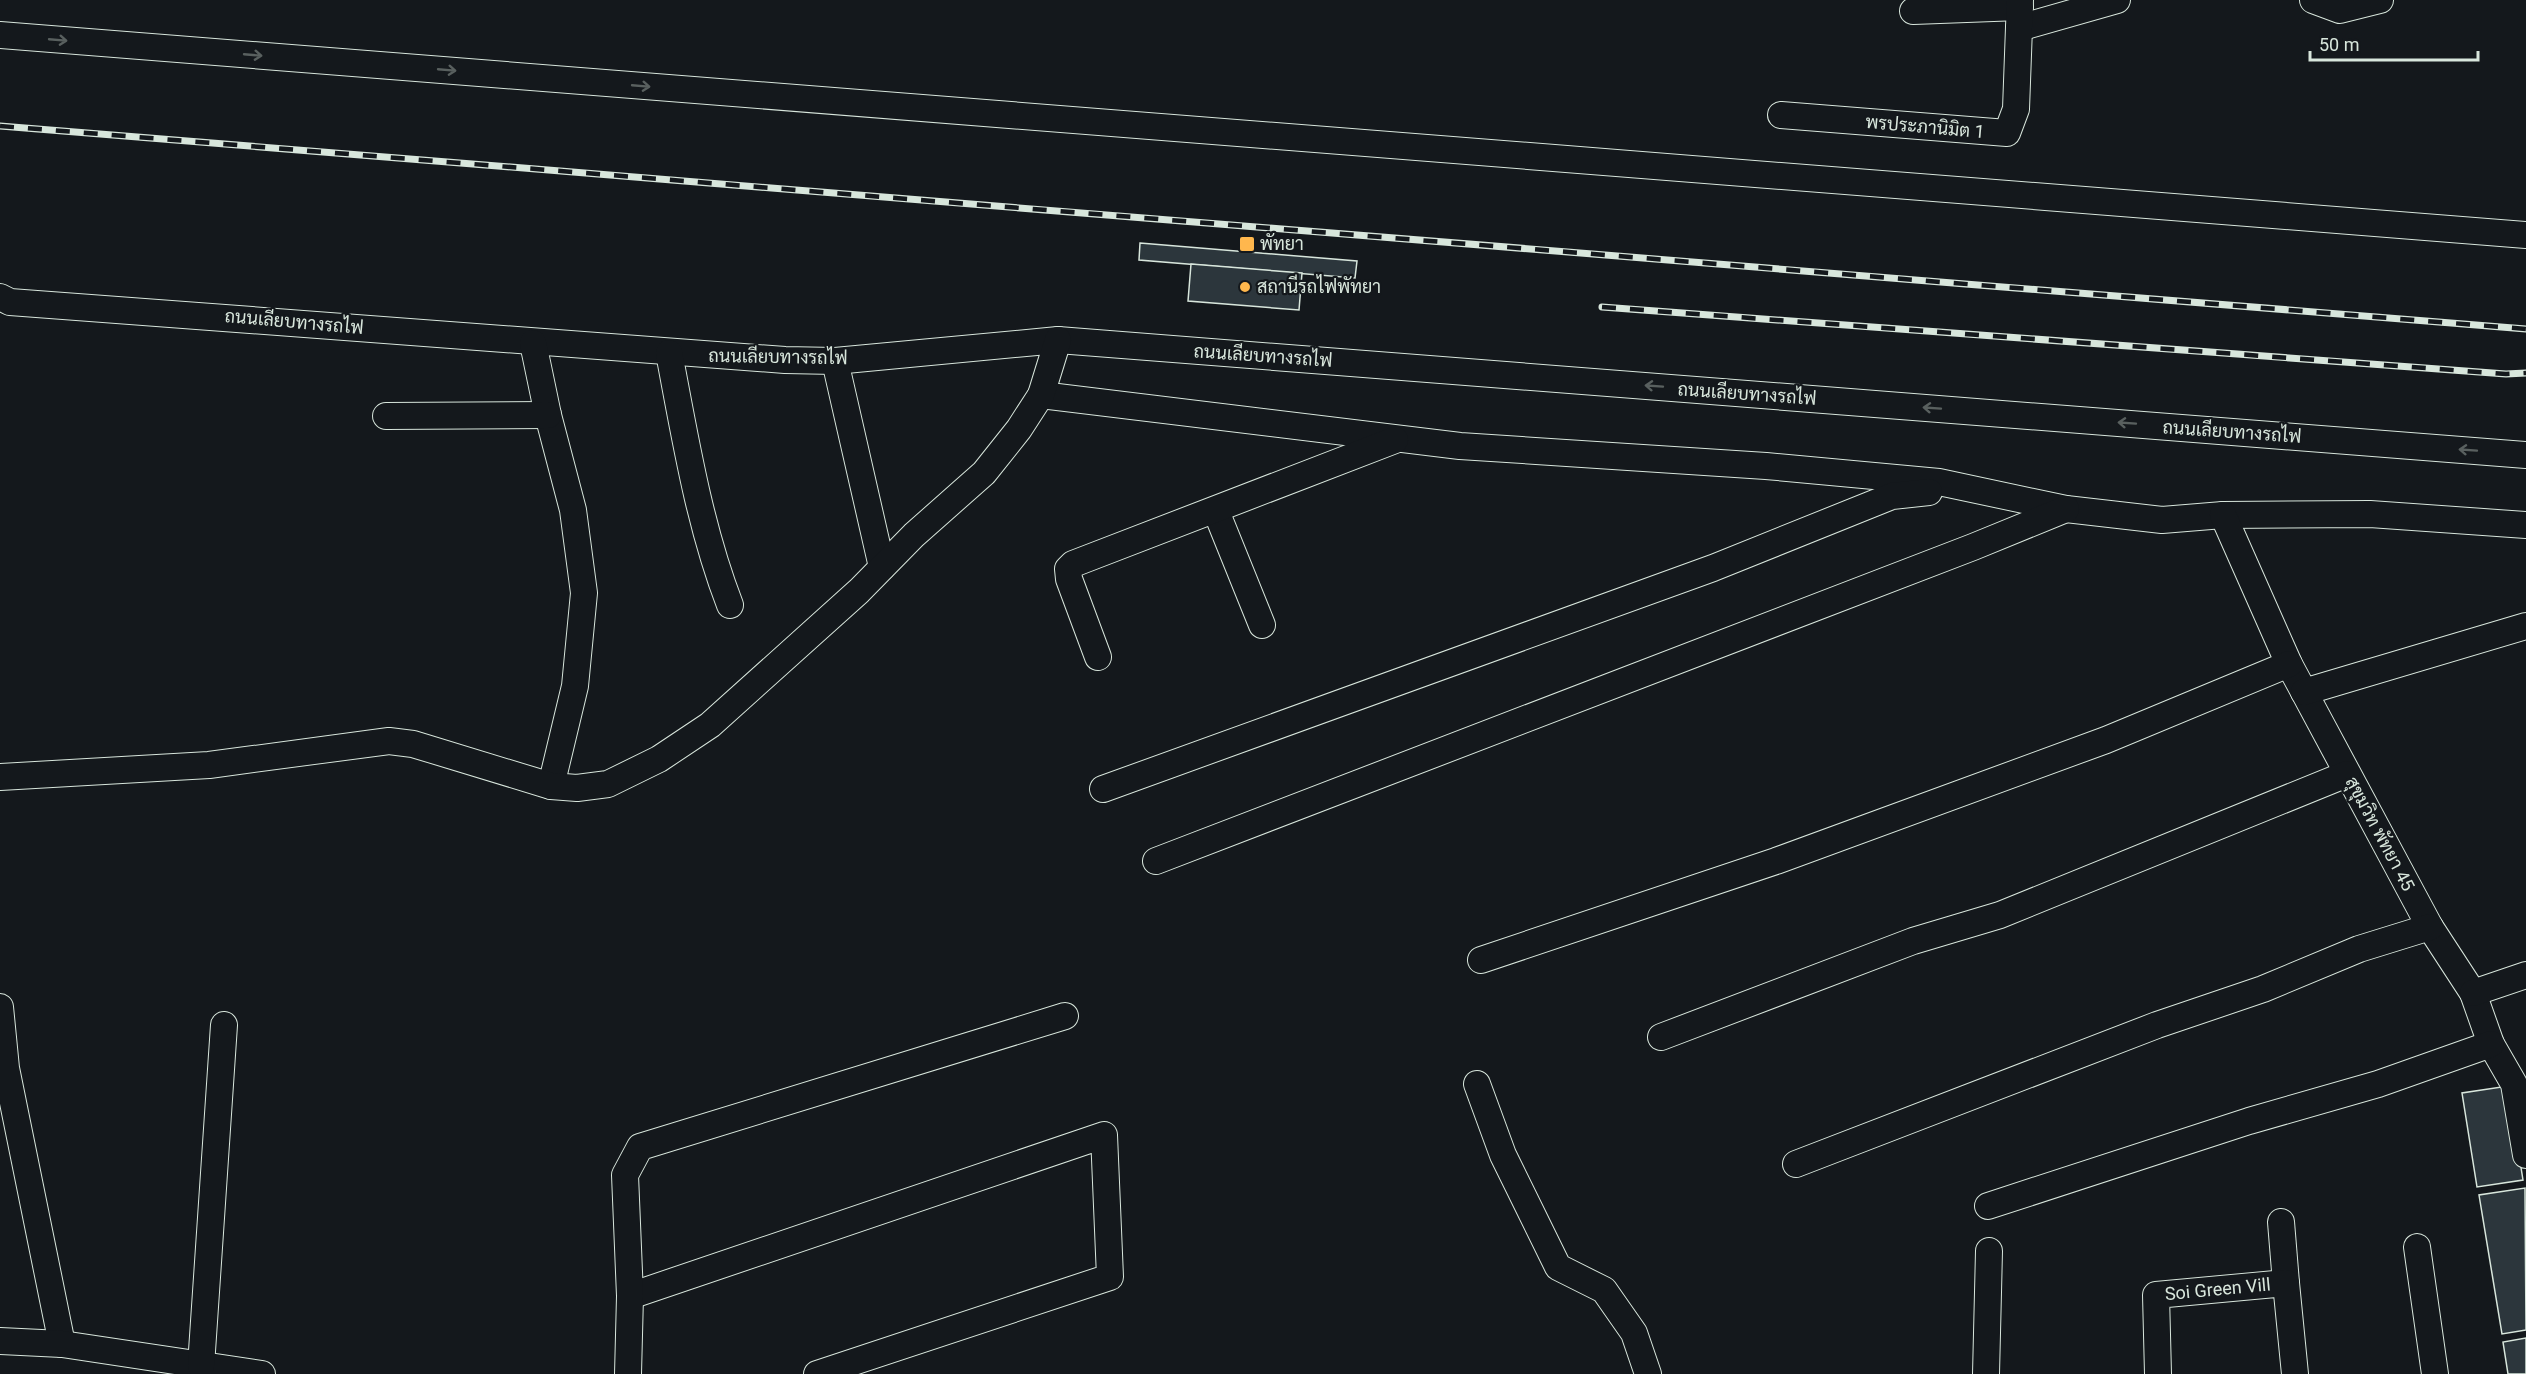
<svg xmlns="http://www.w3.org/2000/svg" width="2526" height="1374" font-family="Roboto,Sarabun,sans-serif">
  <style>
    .building { fill: #2c363c; stroke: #d8e6dc; stroke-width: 1.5 }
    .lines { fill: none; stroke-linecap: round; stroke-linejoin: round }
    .minor-casing { stroke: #d8e6dc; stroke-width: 28 }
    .minor { stroke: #14181c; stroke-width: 26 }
    .rail-casing { stroke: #d8e6dc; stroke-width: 7 }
    .rail { stroke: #14181c; stroke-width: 4.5; stroke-dasharray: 14; stroke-linecap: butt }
    .oneway { stroke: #59605f }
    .poi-dot { fill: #ffb74d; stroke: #14181c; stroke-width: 2 }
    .labels { text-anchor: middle; stroke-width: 4.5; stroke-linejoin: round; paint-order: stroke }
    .street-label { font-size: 18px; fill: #d8e6dc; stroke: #14181c }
    .poi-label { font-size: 18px; fill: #d8e6dc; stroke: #14181c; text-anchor: start }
  </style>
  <rect width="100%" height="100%" fill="#14181c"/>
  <g class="building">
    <polygon points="1140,243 1357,261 1355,278 1139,260"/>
    <polygon points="1191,264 1302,273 1299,310 1188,301"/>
    <polygon points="2508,1086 2523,1180 2477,1187 2462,1093"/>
    <polygon points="2525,1188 2526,1330 2502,1334 2479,1195"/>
    <polygon points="2526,1338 2526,1374 2508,1374 2503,1342"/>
  </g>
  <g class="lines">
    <defs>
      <g id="minor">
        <polyline points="2313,0 2340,10 2380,0"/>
        <polyline points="1913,11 2020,7"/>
        <polyline points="2019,28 2117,0"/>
        <polyline points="0,35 2526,235"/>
        <polyline points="1781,115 2007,133 2016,109 2020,0"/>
        <polyline points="0,297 10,302 785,360 835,361 1058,340 2526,455"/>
        <polyline points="533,343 548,415 573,510 584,593 575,686 551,786"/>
        <path d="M669,353C685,437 699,525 730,605"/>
        <polyline points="835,361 882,567"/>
        <polyline points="1041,395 1460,446 1766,466 1939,482 2066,509 2162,520 2223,515 2370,514 2526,525"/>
        <polyline points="386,416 548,415"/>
        <polyline points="1216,511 1262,625"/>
        <polyline points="2223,515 2289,664 2430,927 2473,993 2491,1044 2514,1084 2526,1155"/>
        <polyline points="1098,657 1069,579 1068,569 1073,564 1395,440"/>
        <polyline points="2304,692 2526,626"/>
        <polyline points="0,777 209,765 389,741 413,744 551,786 577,788 608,784 659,759 710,725 859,591 914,535 984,473 1019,429 1041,395 1058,340"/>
        <polyline points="1103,789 1713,568 1892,496 1929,492"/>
        <polyline points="1156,861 1973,547 2066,509"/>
        <polyline points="1481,960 1776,861 2106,740 2289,664"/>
        <polyline points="2473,993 2526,975"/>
        <polyline points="0,1007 6,1068 62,1344"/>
        <polyline points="1661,1037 1913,941 2000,915 2347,774"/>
        <polyline points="1477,1084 1503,1155 1558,1267 1604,1290 1634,1333 1648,1374"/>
        <polyline points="1796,1164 2157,1025 2263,989 2359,949 2430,927"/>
        <polyline points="1988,1206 2249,1121 2378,1084 2491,1044"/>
        <polyline points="2281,1222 2286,1283"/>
        <polyline points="2417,1247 2435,1374"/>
        <polyline points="630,1296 1104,1135 1110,1277 817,1374"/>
        <polyline points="0,1341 62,1344 262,1374"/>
        <polyline points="201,1366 224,1025"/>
        <polyline points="628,1374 630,1296 625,1175 640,1147 1065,1016"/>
        <polyline points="1986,1374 1989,1251"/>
        <path id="s1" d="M2158,1374L2156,1295L2286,1283L2295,1374"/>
      </g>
    </defs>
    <use href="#minor" class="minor-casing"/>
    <use href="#minor" class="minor"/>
    <defs>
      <g id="rail">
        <polyline points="0,126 2526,329"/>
        <polyline points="1602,307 2506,374 2526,373"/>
      </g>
    </defs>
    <use href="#rail" class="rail-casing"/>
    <use href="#rail" class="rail"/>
  </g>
  <defs><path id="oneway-shaft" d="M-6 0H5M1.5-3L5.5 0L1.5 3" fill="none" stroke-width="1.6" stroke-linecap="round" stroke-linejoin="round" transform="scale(1.5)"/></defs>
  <g class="oneway">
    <use href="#oneway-shaft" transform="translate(58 40) rotate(5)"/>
    <use href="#oneway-shaft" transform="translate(253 55) rotate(5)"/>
    <use href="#oneway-shaft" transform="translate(447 70) rotate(5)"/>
    <use href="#oneway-shaft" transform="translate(641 86) rotate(5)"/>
    <use href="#oneway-shaft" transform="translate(1654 386) rotate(-176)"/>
    <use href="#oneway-shaft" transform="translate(1932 408) rotate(-176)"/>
    <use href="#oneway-shaft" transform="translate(2127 423) rotate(-176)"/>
    <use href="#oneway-shaft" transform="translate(2468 450) rotate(-176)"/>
  </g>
  <g class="poi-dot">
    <rect x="1239" y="236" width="16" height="16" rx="3"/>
    <circle cx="1245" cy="287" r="6"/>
  </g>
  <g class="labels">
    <g class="street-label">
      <text transform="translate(1925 127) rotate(5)" y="6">พรประภานิมิต 1</text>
      <text transform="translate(294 322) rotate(5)" y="6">ถนนเลียบทางรถไฟ</text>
      <text transform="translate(1263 356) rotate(4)" y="6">ถนนเลียบทางรถไฟ</text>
      <text transform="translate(778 357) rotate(1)" y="6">ถนนเลียบทางรถไฟ</text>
      <text transform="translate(1747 394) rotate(4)" y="6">ถนนเลียบทางรถไฟ</text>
      <text transform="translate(2232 432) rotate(4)" y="6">ถนนเลียบทางรถไฟ</text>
      <text transform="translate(2380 834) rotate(62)" y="6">สุขุมวิท พัทยา 45</text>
      <text dy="6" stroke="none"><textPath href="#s1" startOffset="141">Soi Green Vill</textPath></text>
    </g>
    <g class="poi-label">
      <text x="1260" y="250">พัทยา</text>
      <text x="1257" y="293">สถานีรถไฟพัทยา</text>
    </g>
  </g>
  <path d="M2310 51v9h168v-9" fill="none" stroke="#d8e6dc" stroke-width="3"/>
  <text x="2319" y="51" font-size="18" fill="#d8e6dc" stroke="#14181c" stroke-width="4.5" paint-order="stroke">50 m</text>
</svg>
